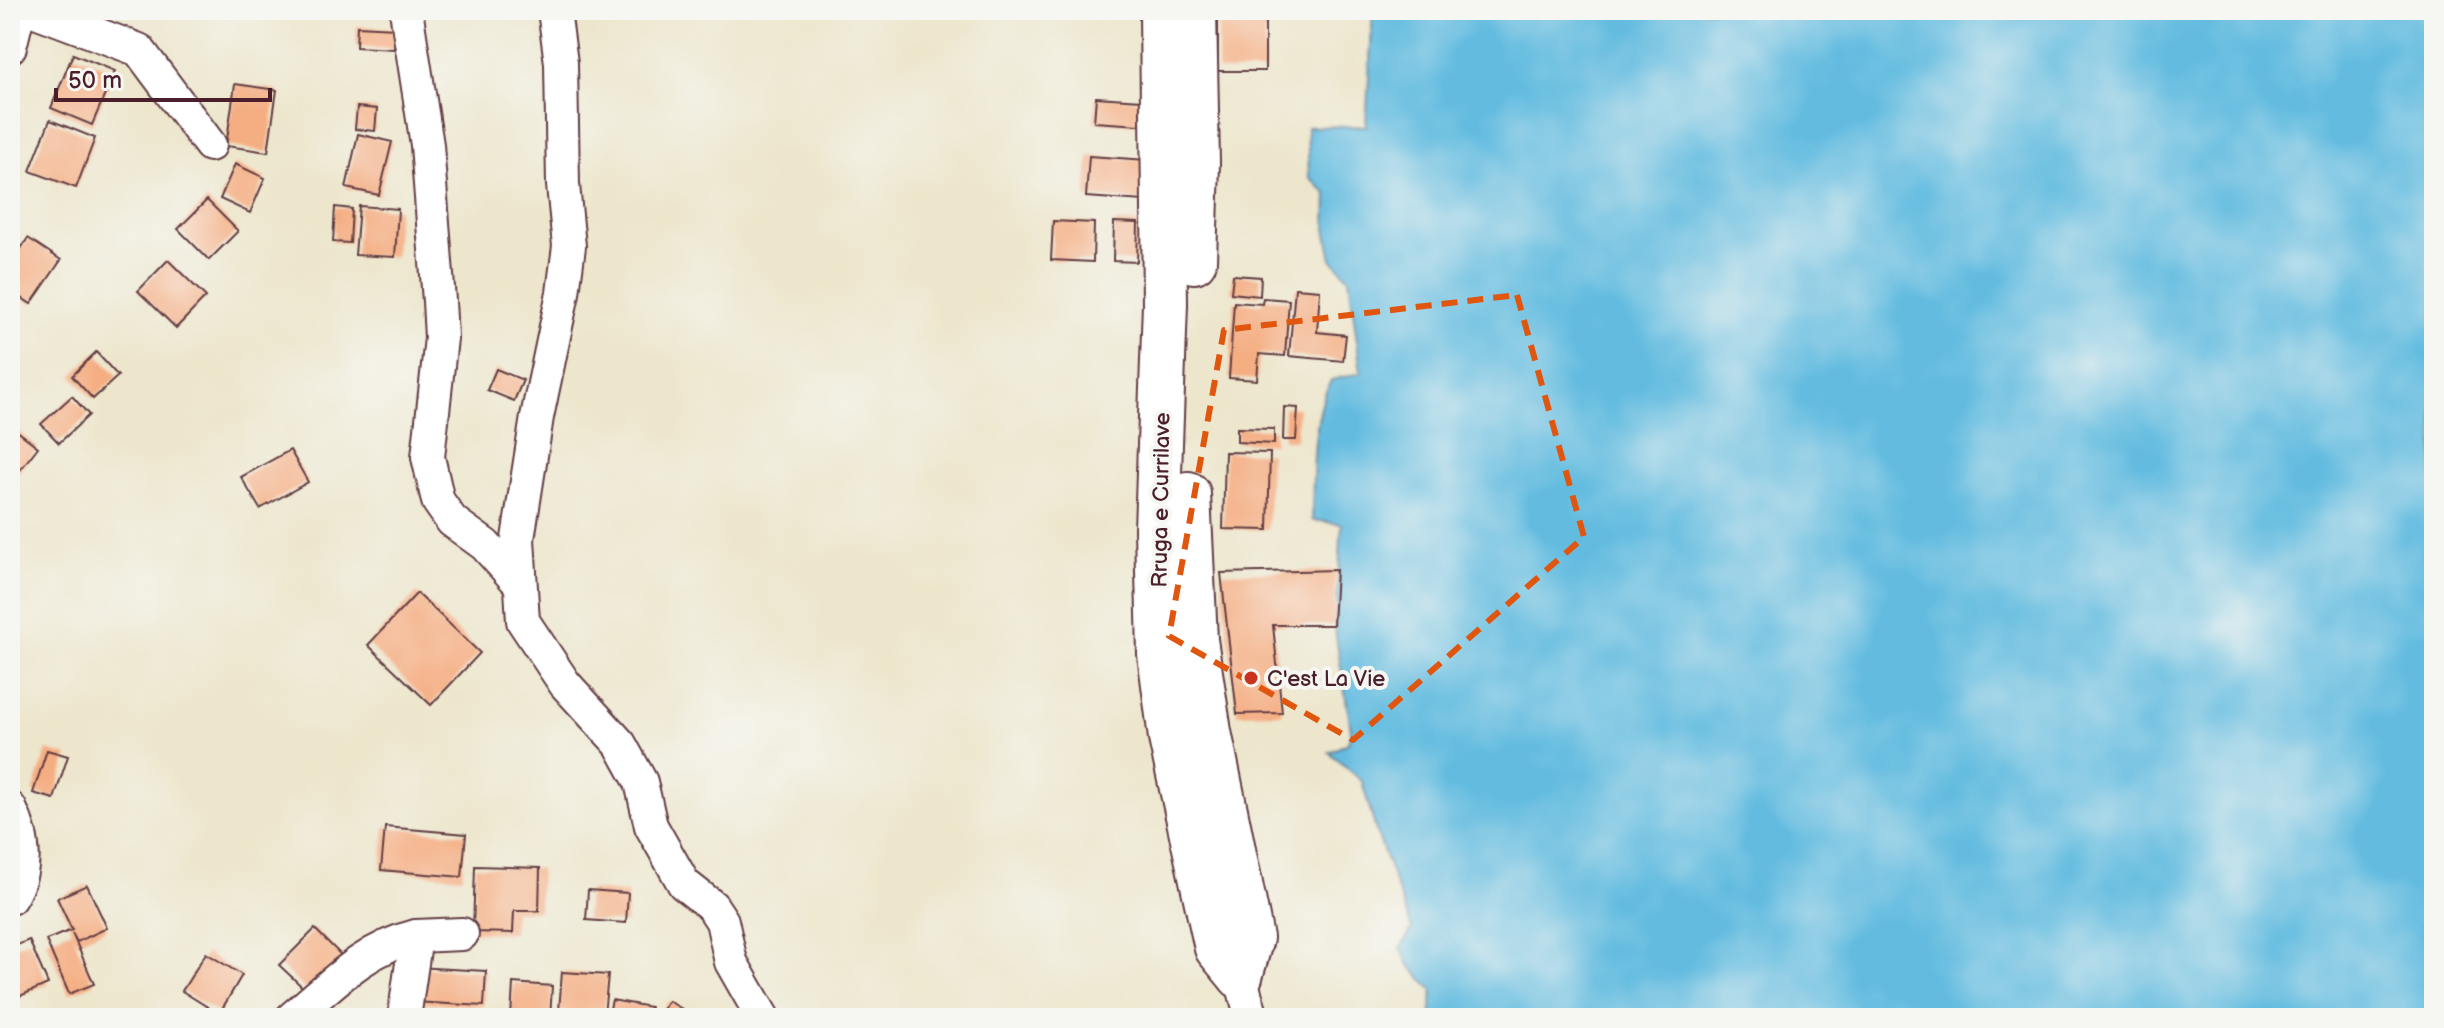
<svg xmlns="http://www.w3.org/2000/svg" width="2444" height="1028" font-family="'Balsamiq Sans',sans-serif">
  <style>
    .water { fill: #63bce0; stroke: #566e86; stroke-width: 2 }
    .building { fill: #f5ad82 }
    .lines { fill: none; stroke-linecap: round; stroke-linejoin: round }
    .minor-casing { stroke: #623d43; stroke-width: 36 }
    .secondary-casing { stroke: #623d43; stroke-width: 48 }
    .minor { stroke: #fff; stroke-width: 32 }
    .secondary { stroke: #fff; stroke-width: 44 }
    .marked { fill: none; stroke: #e0560e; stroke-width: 6; stroke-dasharray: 16 10; stroke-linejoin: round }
    .poi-dot { fill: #c8321e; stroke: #f6f6f2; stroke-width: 3 }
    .labels { text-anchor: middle; stroke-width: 8; stroke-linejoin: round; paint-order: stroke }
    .street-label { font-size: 22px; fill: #4a1f2b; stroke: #f6f6f2 }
    .poi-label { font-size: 22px; fill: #4a1f2b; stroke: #f6f6f2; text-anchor: start }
  </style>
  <rect width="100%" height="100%" fill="#f6f6f2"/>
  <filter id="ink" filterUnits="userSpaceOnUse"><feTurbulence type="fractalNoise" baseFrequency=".0125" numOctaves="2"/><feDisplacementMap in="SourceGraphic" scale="16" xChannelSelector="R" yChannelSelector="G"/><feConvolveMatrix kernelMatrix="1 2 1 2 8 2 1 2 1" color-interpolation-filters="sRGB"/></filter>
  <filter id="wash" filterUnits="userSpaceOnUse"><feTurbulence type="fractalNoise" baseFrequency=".006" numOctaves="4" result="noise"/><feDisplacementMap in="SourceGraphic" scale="32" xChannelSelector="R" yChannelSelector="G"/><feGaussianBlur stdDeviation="1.8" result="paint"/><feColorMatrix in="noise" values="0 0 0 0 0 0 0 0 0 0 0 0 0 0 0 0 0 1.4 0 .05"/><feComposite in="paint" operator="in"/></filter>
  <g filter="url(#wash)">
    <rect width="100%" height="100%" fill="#ede6cc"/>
    <path class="water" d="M1373,10H2434V1018H1431L1433,990L1409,965L1401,948L1412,929L1376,831L1362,781L1329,752L1348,743L1351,730L1335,630L1342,524L1312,520C1314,474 1310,423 1331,380L1361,373L1349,278L1332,259L1326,229L1327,194L1309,177L1307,127L1366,126Z"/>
    <g id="blocks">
      <g class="building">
        <rect x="1218" y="10" width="47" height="61"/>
        <polygon points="357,26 395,28 394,49 356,47"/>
        <polygon points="73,54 115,71 92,125 51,108"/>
        <polygon points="235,84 277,90 268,152 226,146"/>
        <polygon points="1096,97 1141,100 1140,125 1094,122"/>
        <polygon points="357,107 377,109 375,131 355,129"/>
        <polygon points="50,120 95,138 76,188 30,171"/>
        <polygon points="358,134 392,142 379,195 346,188"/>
        <polygon points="1089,156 1147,160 1144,201 1086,197"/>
        <polygon points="235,164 265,178 250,213 220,199"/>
        <polygon points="207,200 238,231 209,260 178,229"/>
        <polygon points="359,206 398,209 395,257 355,255"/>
        <polygon points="335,207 352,209 350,243 333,242"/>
        <polygon points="1053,221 1094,223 1093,262 1051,260"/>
        <polygon points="1114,222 1138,223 1137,262 1113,261"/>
        <polygon points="28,238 61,260 31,304 10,290 10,265"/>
        <polygon points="168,260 206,297 176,328 138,291"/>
        <polygon points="1233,275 1261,277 1260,296 1231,293"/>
        <polygon points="1295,288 1320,290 1317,332 1346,335 1343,361 1289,356"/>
        <polygon points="1263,298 1289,300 1285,356 1259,354 1257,380 1229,378 1234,302 1262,304"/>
        <polygon points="96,352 118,376 93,399 72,376"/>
        <polygon points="496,369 523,380 514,401 487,390"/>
        <polygon points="72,396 89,415 59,443 41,424"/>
        <polygon points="1284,407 1298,408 1296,440 1283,440"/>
        <polygon points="12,427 38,447 10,483 10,429"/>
        <polygon points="1237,428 1274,429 1274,444 1237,442"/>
        <polygon points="290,450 308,482 260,509 241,477"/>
        <polygon points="1225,452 1270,453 1268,530 1223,529"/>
        <polygon points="1336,570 1333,625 1273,625 1282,713 1237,714 1221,573"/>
        <polygon points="417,593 480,653 431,705 368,645"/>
        <polygon points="47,750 68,756 54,799 33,793"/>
        <polygon points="385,827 466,834 462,877 381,870"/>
        <polygon points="475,866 540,868 539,911 514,911 513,933 473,932"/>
        <polygon points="87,885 107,928 77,942 72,933 94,984 69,994 46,940 72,930 57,898"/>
        <polygon points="588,890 628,893 626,923 586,920"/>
        <polygon points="315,929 347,961 312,996 279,965"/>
        <polygon points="29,940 48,984 13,999 10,948"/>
        <polygon points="206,953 242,975 219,1014 182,991"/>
        <polygon points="415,967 486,971 484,1006 414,1002"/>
        <polygon points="562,972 608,975 604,1015 559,1011"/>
        <polygon points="513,983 552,986 550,1018 511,1018"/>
        <polygon points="612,1000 650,1007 649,1018 608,1018"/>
        <polygon points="668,1001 698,1018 658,1018"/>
      </g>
    </g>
  </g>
  <g filter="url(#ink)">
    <use href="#blocks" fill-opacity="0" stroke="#623d43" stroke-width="2"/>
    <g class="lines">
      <defs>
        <g id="minor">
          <polyline points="33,10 139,50 210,145"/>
          <polyline points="406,10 427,145 439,301 441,338 428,457 438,501 452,521 485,545 520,584"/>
          <polyline points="554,10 561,63 563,185 569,246 563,293 537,417 518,539 523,621 565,684 620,744 641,782 651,826 684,884 712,906 722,921 731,962 763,1018"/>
          <polyline points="10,47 19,10"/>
          <path d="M10,808C25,838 29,868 10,898"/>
          <polyline points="416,936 462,934"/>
          <polyline points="1240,976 1252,1018"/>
          <path d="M292,1018C331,985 365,948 416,936L404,1018"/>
        </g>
        <g id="secondary">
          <polyline points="1162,10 1165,304 1157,529 1160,654 1171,738 1217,948 1240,976"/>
          <polyline points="1194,261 1197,163 1194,10"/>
          <polyline points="1188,494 1195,640 1209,732 1251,938 1240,976"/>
        </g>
      </defs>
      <use href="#minor" class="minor-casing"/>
      <use href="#secondary" class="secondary-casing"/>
      <use href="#minor" class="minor"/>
      <use href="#secondary" class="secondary"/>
    </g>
  </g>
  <path class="marked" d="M1517,295L1584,537L1353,740L1169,636L1224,330Z"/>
  <circle class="poi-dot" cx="1251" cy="678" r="8"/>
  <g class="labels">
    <g class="street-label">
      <text transform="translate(1160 500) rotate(-89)" y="8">Rruga e Currilave</text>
    </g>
    <g class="poi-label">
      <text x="1267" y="686">C'est La Vie</text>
    </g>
  </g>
  <rect width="2444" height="1028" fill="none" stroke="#f6f6f2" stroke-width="40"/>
  <path d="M56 88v12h214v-12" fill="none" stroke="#4a1f2b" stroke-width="4"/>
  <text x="68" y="88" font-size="24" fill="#4a1f2b" stroke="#f6f6f2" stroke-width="6" paint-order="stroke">50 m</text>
</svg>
